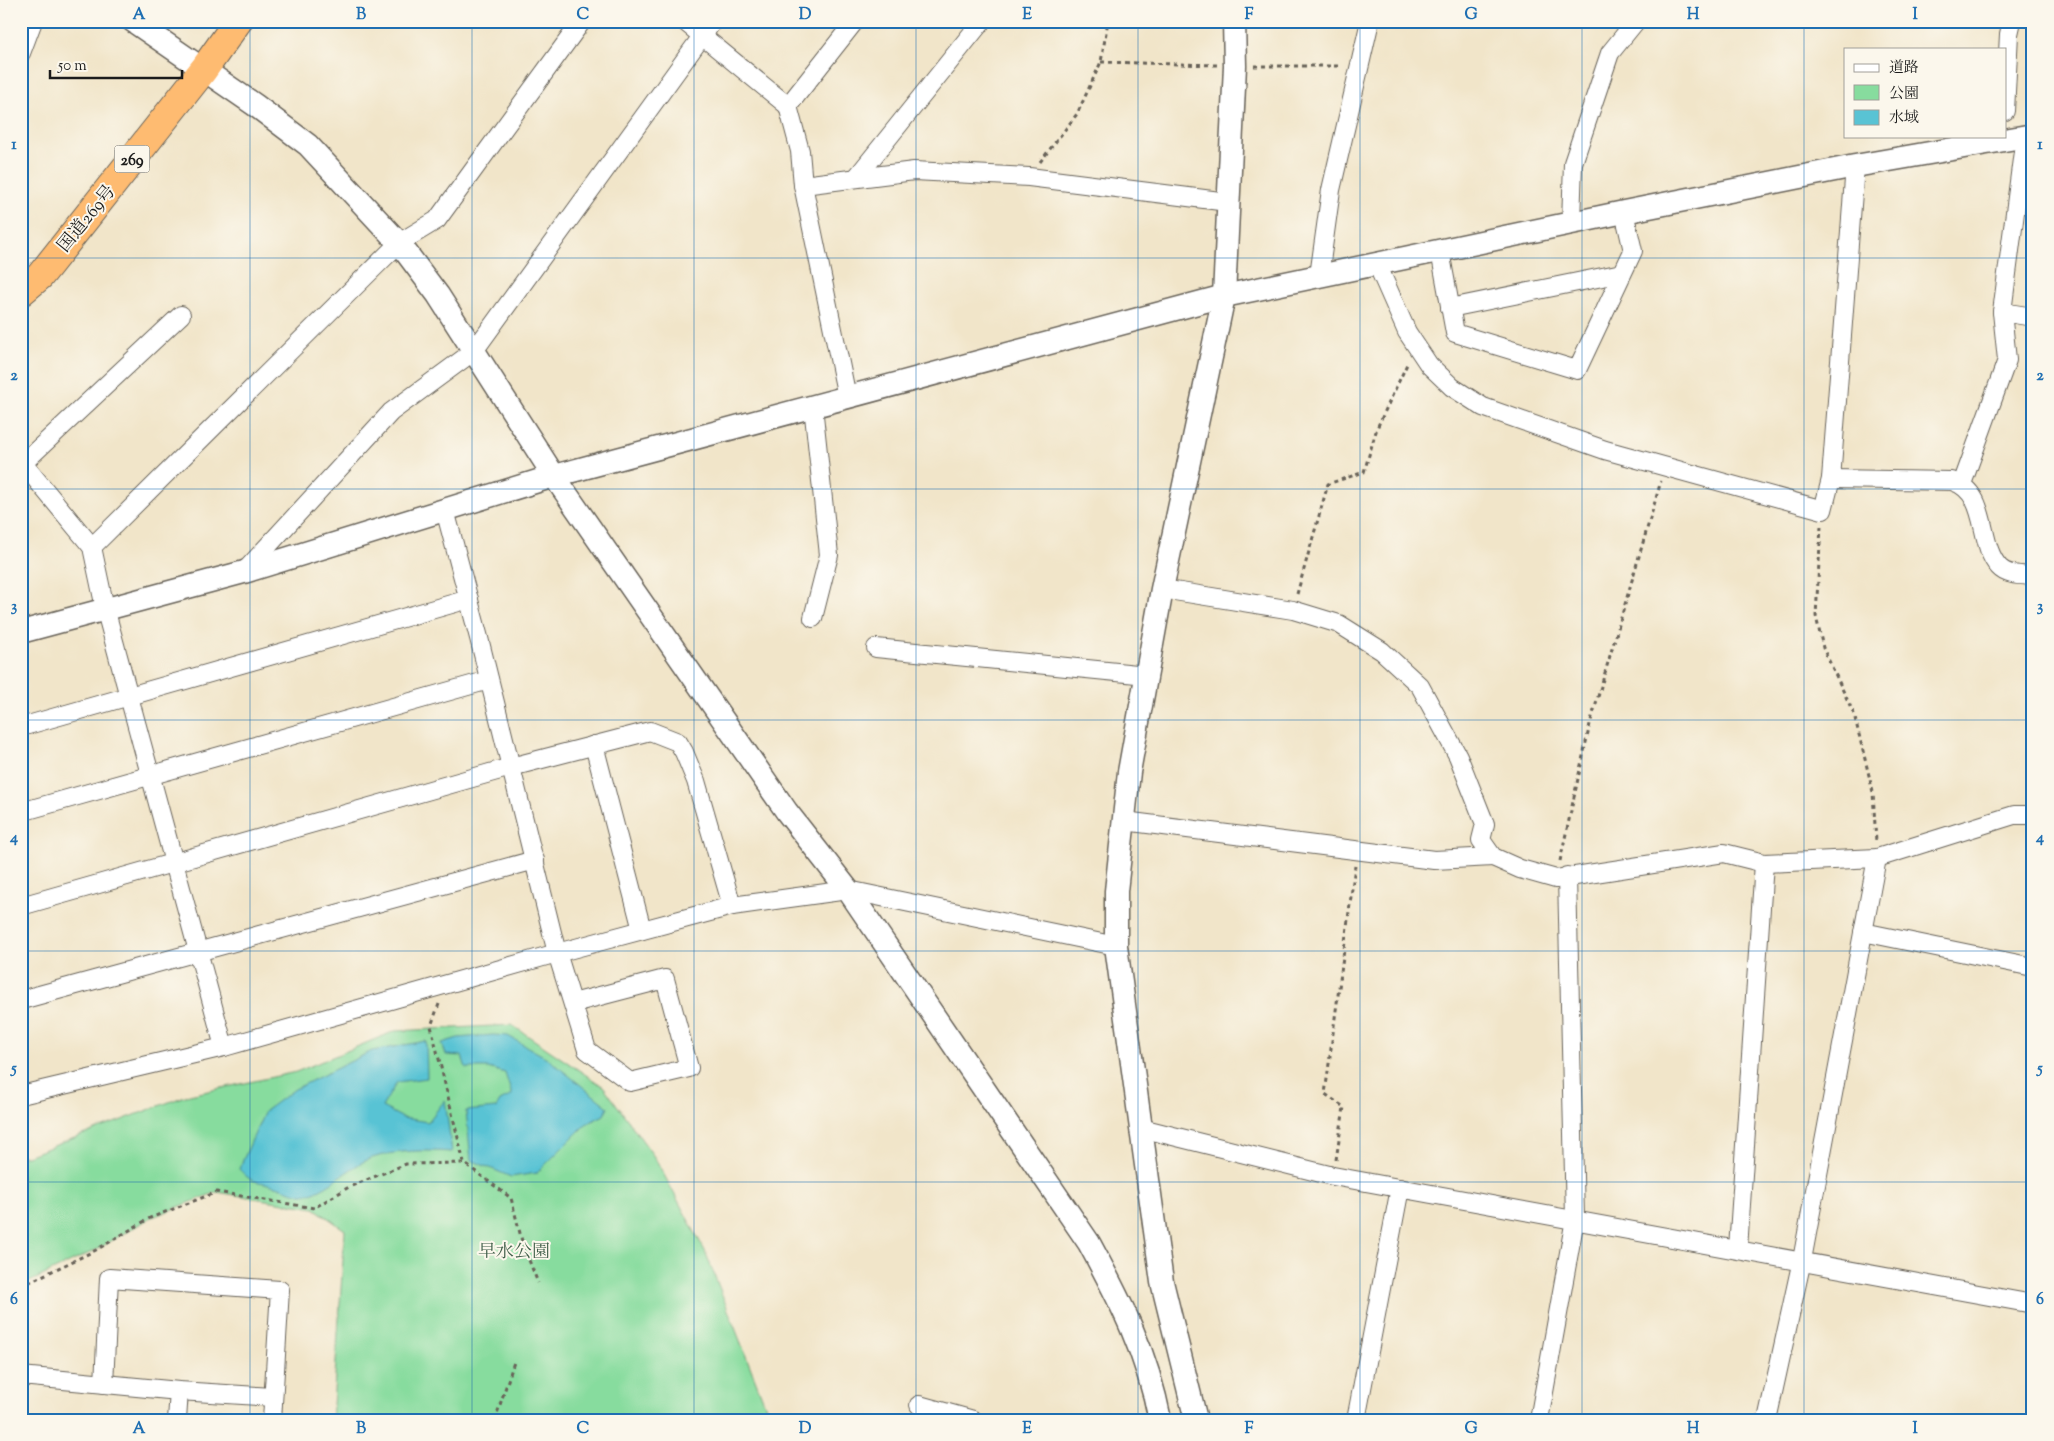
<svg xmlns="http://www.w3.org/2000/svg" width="2054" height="1441" font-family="'Sorts Mill Goudy','Noto Serif JP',serif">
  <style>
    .green { fill: #87dc9e; stroke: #527c5d }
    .water { fill: #59c3d4; stroke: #3a7078 }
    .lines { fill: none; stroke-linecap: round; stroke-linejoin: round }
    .minor-casing { stroke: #676259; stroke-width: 20 }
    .tertiary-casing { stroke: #676259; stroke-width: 25 }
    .trunk-casing { stroke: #676259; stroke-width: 30 }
    .path { stroke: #676259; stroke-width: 3; stroke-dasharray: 4 4; stroke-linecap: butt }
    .minor { stroke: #fff; stroke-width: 18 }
    .tertiary { stroke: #fff; stroke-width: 22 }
    .trunk { stroke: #febb71; stroke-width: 28 }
    .grid { fill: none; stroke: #1f6fb2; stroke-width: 1; stroke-opacity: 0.55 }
    .labels { text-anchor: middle; stroke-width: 4; stroke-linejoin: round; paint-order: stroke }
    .shield { fill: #fbf7ec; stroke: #5f5e5a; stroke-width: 1 }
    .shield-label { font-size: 16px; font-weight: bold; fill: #1c1c1c }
    .street-label { font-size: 18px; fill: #1c1c1c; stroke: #fbf7ec }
    .park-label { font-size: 18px; fill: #415f4a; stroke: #fbf7ec }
    .neatline { fill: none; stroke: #1f6fb2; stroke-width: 2 }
    .grid-label { font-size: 16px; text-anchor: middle; font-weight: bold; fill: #1f6fb2 }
  </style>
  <rect width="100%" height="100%" fill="#fbf7ec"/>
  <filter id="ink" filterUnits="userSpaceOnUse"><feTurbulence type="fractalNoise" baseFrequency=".02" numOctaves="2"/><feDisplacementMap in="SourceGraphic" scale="10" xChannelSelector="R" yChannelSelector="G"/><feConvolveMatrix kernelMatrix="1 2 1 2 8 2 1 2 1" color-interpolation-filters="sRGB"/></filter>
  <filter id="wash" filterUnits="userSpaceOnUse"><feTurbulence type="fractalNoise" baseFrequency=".0096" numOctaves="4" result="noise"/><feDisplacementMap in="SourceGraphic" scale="20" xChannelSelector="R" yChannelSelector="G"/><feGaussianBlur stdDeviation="1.12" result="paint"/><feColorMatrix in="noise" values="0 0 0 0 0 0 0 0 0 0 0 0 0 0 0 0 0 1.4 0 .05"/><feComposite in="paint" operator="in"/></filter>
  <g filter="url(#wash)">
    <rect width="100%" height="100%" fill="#f1e5c9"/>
    <polygon class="green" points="512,1025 604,1087 655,1158 705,1251 771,1420 332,1420 345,1230 314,1208 217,1192 150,1218 96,1250 21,1286 21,1156 27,1156 185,1096 296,1072 395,1031"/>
    <g class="water">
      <polygon points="493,1035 508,1036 547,1058 608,1107 604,1115 586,1124 537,1173 511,1177 471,1160 466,1111 496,1108 500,1101 512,1095 505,1073 488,1068 466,1068 462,1056 446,1055 442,1043 458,1038"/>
      <path d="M426,1041L427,1078L397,1082L382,1107L403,1118L428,1122L445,1100L452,1152C425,1150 398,1150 372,1158C352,1164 320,1197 301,1194C291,1192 282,1187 272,1185C254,1180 253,1184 239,1169L265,1111L295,1089L372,1051Z"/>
    </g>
  </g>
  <g filter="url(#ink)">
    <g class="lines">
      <defs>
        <g id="minor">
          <polyline points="684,21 788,106 800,151 803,185 847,397"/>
          <polyline points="21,53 33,21"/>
          <polyline points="788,106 855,21"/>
          <polyline points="2005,111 2009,34 2012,21"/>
          <polyline points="856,178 982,21"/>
          <polyline points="803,185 914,171 1029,177 1228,202"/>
          <polyline points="1571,223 1573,163 1610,53 1636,21"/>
          <polyline points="1440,251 1455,333 1577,370 1633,251 1624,212"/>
          <polyline points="1377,264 1407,332 1429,365 1452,387 1483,407 1605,450 1823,510 1831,479 1855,166"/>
          <polyline points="1319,276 1331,190 1370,21"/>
          <polyline points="1450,308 1622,273"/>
          <polyline points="2002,312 2025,136"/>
          <polyline points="813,406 829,555 813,618"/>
          <polyline points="21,461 92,547 105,608 224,1047"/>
          <polyline points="21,465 181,315"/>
          <path d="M1831,479L1952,481C1990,493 1977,543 1999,567C2007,576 2022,575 2033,576"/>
          <polyline points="1962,484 2007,360 2002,312 2033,317"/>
          <polyline points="445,510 479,638 557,953 587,1050 630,1082 689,1068 665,979 573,1003"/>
          <polyline points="92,547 399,243 437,220 582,21"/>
          <polyline points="244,572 391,412 474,351 713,21"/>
          <polyline points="1162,589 1293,610 1339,624 1382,651 1420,686 1458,756 1485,824 1481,840 1493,857 1520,869 1556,879 1724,853 1764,863 1877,858 2014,815 2033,815"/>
          <polyline points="876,648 1147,675"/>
          <polyline points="21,727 469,599"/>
          <polyline points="594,745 642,930"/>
          <polyline points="21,812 489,680"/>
          <polyline points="1124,821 1434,860 1493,857"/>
          <polyline points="21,906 511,767 650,731 678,742 684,752 696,781 732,906"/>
          <polyline points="1863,932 2033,967"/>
          <polyline points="21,1000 535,860"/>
          <polyline points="21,1095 224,1047 557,953 732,906 848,890 1116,946"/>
          <polyline points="1141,1128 1333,1176 2033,1304"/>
          <polyline points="1738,1249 1764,863"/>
          <polyline points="21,1376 179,1391 273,1397"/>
          <polyline points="104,1384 109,1278 280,1290 272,1420"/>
          <polyline points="919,1405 973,1420"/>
          <polyline points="177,1420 179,1391"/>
          <polyline points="1356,1420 1400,1188"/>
          <polyline points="1539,1420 1575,1219 1567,876"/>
          <polyline points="1767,1420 1802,1260 1877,858"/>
        </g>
        <g id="tertiary">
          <path d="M133,21L255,105L308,145L399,243L438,295L554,476L787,812L848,890L1089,1243C1121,1302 1147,1353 1160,1420"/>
          <polyline points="21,632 244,572 554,476 1224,296 1624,212 1855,166 2033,135"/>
          <polyline points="1196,1420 1162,1282 1116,946 1116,891 1129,772 1162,589 1224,296 1235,66 1234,21"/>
        </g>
        <polyline id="trunk" points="21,292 40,276 204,69 238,21"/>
      </defs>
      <use href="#minor" class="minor-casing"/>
      <use href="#tertiary" class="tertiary-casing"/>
      <use href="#trunk" class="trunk-casing"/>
      <g class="path">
        <polyline points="1101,62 1217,65"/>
        <polyline points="1254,66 1342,66"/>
        <polyline points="1040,162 1077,114 1101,62 1108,21"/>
        <polyline points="1821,526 1816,616 1823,648 1854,714 1873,792 1876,842"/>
        <polyline points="1297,594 1328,484 1364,472 1377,428 1408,362"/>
        <polyline points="1560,861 1590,724 1661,481"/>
        <polyline points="439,1004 431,1026 464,1163"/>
        <polyline points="1336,1160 1344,1107 1325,1094 1355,866"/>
        <polyline points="21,1286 96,1250 150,1218 217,1192 314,1208 349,1187 406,1164 464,1163 511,1198 523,1245 538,1283"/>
        <polyline points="495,1420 514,1362"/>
      </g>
      <use href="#minor" class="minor"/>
      <use href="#tertiary" class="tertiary"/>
      <use href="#trunk" class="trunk"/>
    </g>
  </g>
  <path class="grid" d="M250,21V1420M472,21V1420M694,21V1420M916,21V1420M1138,21V1420M1360,21V1420M1582,21V1420M1804,21V1420M21,258H2033M21,489H2033M21,720H2033M21,951H2033M21,1182H2033"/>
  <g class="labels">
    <rect class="shield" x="114.5" y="145.5" width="35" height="27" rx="4"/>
    <g class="shield-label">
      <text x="132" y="165">269</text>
    </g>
    <g class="street-label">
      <text transform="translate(86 218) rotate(-51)" y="6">国道269号</text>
    </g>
    <g class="park-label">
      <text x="514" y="1257">早水公園</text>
    </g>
  </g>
  <rect width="2054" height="1441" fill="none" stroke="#fbf7ec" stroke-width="55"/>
  <rect x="1844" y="48" width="162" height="90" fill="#fbf7ec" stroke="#a29f99"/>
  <rect x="1854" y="64" width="25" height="8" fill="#ffffff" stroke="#a29f99"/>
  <text x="1889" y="72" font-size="15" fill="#1c1c1c">道路</text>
  <rect x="1854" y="85" width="25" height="15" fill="#87dc9e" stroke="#a29f99"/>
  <text x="1889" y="98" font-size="15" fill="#1c1c1c">公園</text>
  <rect x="1854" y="110" width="25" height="15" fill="#59c3d4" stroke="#a29f99"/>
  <text x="1889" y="122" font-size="15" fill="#1c1c1c">水域</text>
  <path d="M50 70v8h132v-8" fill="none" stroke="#1c1c1c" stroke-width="2.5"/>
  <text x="58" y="70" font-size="15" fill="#1c1c1c" stroke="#fbf7ec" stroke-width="4" paint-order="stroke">50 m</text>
  <rect x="28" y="28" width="1998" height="1386" class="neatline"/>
  <g class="grid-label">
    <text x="139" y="19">A</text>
    <text x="361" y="19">B</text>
    <text x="583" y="19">C</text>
    <text x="805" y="19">D</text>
    <text x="1027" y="19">E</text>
    <text x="1249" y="19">F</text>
    <text x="1471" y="19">G</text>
    <text x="1693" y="19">H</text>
    <text x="1915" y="19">I</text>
    <text x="14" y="149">1</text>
    <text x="2040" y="149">1</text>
    <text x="14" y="380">2</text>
    <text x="2040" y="380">2</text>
    <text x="14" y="611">3</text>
    <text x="2040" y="611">3</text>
    <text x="14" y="842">4</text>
    <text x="2040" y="842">4</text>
    <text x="14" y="1073">5</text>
    <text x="2040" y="1073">5</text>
    <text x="14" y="1304">6</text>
    <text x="2040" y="1304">6</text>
    <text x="139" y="1433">A</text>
    <text x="361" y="1433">B</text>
    <text x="583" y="1433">C</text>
    <text x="805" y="1433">D</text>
    <text x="1027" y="1433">E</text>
    <text x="1249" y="1433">F</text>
    <text x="1471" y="1433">G</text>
    <text x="1693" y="1433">H</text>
    <text x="1915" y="1433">I</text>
  </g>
</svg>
